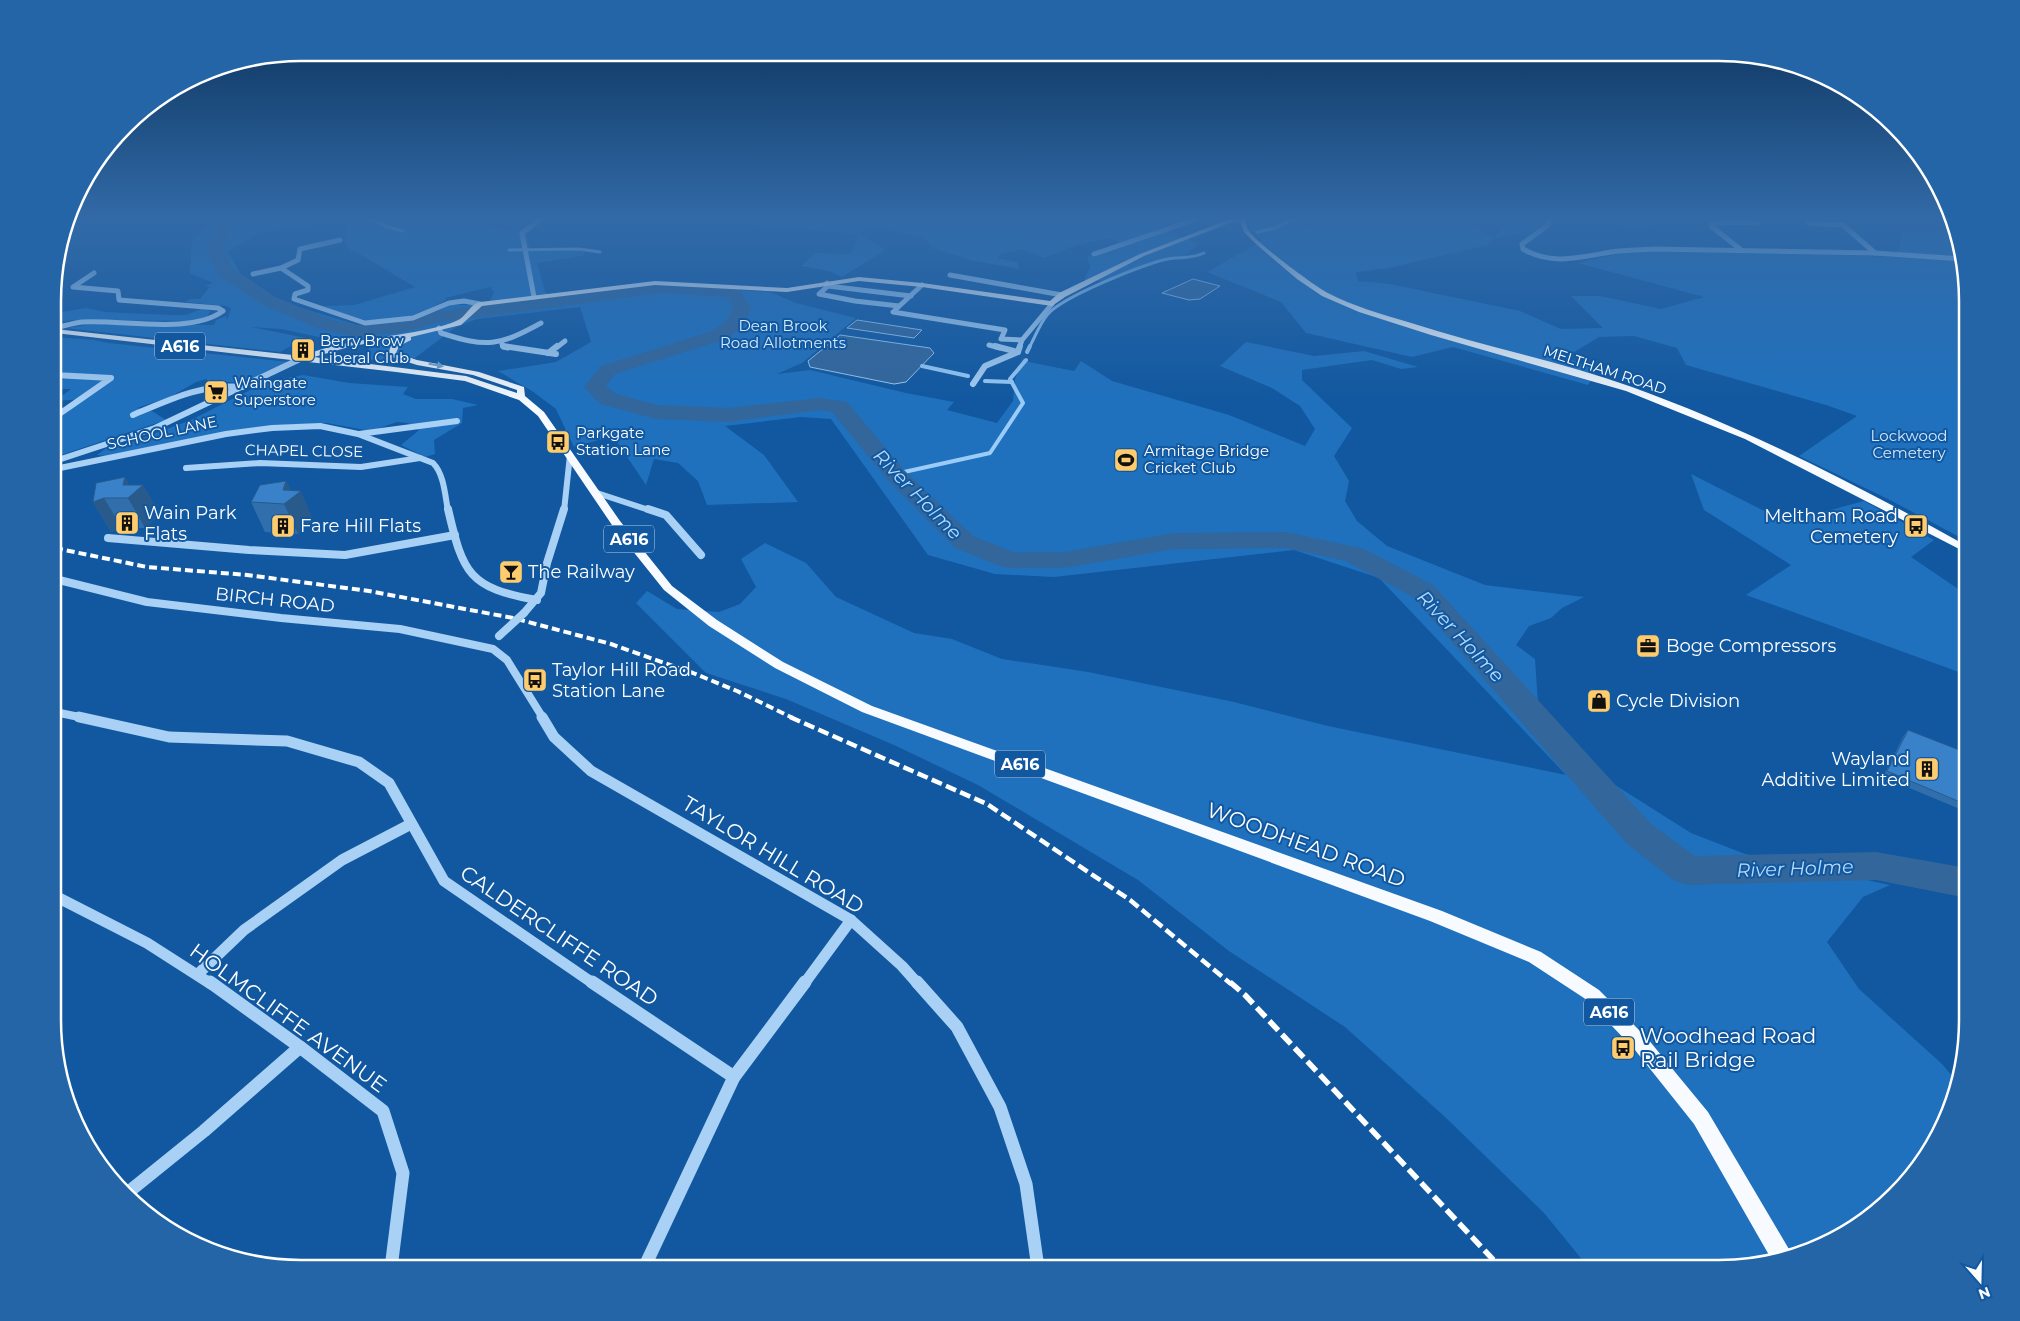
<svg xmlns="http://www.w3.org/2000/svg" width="2020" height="1321" font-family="Montserrat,sans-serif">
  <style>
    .green { fill: #1f71be }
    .water { fill: #33669a; stroke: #9bccf8 }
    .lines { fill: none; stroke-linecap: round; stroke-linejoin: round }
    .stream-far1 { stroke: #9bccf8; stroke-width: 3 }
    .stream { stroke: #9bccf8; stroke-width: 4 }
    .river { fill: #33669a; fill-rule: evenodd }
    .minor-far4 { stroke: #a9d0f5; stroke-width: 5 }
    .minor-far3 { stroke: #a9d0f5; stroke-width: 6 }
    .minor-far2 { stroke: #a9d0f5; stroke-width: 8 }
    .minor-far1 { stroke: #a9d0f5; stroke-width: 11 }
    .minor { stroke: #a9d0f5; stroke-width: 13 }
    .major { fill: #f7fbff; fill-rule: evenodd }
    .rail-far2 { stroke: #fff; stroke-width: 4; stroke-dasharray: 8 4; stroke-linecap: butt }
    .rail-far1 { stroke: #fff; stroke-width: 4.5; stroke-dasharray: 11 4.5; stroke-linecap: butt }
    .rail { stroke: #fff; stroke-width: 5.5; stroke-dasharray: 13 5.5; stroke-linecap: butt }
    .minor-bridge { stroke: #a9d0f5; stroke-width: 8 }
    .wall { fill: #316fac }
    .shaded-wall { fill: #285a8c }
    .building { fill: #3981c8; stroke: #285a8c }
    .oneway { fill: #78a1cb }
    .labels { text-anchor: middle; stroke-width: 4; stroke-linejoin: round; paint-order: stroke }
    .far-park-label { font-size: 15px; fill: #d2e9fe; stroke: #1158a0 }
    .far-poi-label { font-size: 15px; fill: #fff; stroke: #1158a0; text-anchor: start }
    .far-street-label { font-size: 15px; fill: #fff; stroke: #1158a0 }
    .shield { fill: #1158a0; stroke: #b8cde2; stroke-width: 1 }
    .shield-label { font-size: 16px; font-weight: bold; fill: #fff }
    .poi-label { font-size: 18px; fill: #fff; stroke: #1158a0; text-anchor: start }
    .street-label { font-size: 18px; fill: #fff; stroke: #1158a0 }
    .water-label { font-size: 19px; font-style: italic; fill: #b6dafb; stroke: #1158a0 }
    .near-street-label { font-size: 21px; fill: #fff; stroke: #1158a0 }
    .near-poi-label { font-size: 21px; fill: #fff; stroke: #1158a0; text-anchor: start }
    .rim { fill: none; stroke: #fff; stroke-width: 2.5 }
  </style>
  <rect width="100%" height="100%" fill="#1158a0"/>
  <g class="green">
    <path d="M213,219H344L259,233L228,252L241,274L273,296L295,306L364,327L397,324L430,316L448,305H488L494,292L490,287L445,298L446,300C425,311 396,324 372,321C356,319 339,311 323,306L354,305L415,287L355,251H350L345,241L348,219H460L505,230L526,232L531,251H586L583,256L537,263L545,292L554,297L656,285L770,292L796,303L856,318L802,363L777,374L810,370L906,393L954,402L947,410L997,423L1013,401L1015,379L1023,358L1029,362L1074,371L1081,361L1112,381L1229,415L1305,446L1315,429L1300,406L1272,388L1220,366L1246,342L1314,356L1364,351L1418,367L1401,369L1372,360L1302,370V380L1352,428L1334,456L1349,481L1345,501L1357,521L1387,546L1485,585L1584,597L1562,608L1551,618L1529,626L1516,645L1535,659L1538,704L1615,785L1691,833L1745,854L1890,885L1863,897L1827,942L1859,989L1942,1064L1958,1083L1954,1100L1925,1158L1883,1207L1843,1235L1784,1260L1735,1268H1589L1544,1213L1444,1116L1345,1027L1229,951L1138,880L978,785L894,745L786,699L706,673L636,603L647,591L677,609L719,612L740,604L756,587L741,559L765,543L806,563L836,597L914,633L952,639L1002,659L1088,672L1234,702L1328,726L1566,775L1379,578L1294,550L1054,577L995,574L928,555L831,419L801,417L725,426L764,455L798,502L707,505L698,481L678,463L654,459L646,485L613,436L574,447L556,409L532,391L498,371L556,362L591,342L580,307L477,319L456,327L415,358L393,362L365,359L373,338L342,342L281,329L251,327L306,338L280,352L65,328L93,324L214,325L216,320L226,316L227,320L231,309L227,306L185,302L190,299H200L210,287L204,286L213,283L190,273L192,241Z"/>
    <polygon points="742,219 1185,219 1159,228 1200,244 1183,256 1160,259 1107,281 1084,280 1090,267 1087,257 1121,246 1124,243 1106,238 1077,245 1044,258 1023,249 1001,254 997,258 1017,262 1019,269 970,260 933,248 925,239 869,223 860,234 885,250 842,277 829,271 801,266 815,253 851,254 859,234 738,223"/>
    <polygon points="1250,219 1324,219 1295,228 1351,219 1463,219 1493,238 1511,221 1508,219 1553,219 1531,231 1493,238 1487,245 1389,268 1356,272 1358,281 1390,284 1520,311 1561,329 1603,328 1571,296 1600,296 1661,309 1704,297 1578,263 1622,253 1651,251 1749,251 1963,260 1967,285 1967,541 1890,500 1799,456 1857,416 1826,405 1686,365 1677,348 1634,336 1599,337 1566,357 1597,371 1588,385 1453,347 1412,357 1306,333 1281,302 1207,272 1262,241 1249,228"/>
    <polygon points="1609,219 1655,219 1648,227 1610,224"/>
    <polygon points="1956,228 1962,258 1895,253 1899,249 1901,232 1931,232"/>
    <path d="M86,308L105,312L170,315H186L201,309L210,311C208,319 200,320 193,321L72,320L55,323V313Z"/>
    <polygon points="55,337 94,340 109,343 289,362 242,385 232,382 210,382 206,379 196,382 170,397 137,408 152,411 166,420 55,457 55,422 84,399 55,401 71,389 55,389 55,385 68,376 64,372 55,372"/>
    <polygon points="303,375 349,383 408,387 403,394 416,399 452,399 478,405 463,408 462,423 434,440 435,454 425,457 401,445 419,430 408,423 397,422 371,431 327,423 264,426 203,436 106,456 97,455 105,449 134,441 191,420 266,382"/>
    <polygon points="1691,474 1786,522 1864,501 1934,540 1911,557 1967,595 1967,675 1746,595 1791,565 1704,510"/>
  </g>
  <g class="water">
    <polygon points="1193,279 1220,286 1200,299 1189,300 1162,293"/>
    <polygon points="857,320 922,330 914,338 847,328"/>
    <polygon points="840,335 930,348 934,353 906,382 894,384 810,367 808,361"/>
  </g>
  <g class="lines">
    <g class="stream-far1">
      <polyline points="371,219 385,226 403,231"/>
      <polyline points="1257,232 1275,228 1294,219"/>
      <polyline points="509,250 579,249 600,252"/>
      <path d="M1029,348C1035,337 1040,323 1048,314C1064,296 1138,267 1163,260C1178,256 1189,260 1204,253"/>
    </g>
    <g class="stream">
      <polyline points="1027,352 1030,346"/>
      <polyline points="922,366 968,376"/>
      <polyline points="985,381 1012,382"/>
      <polyline points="895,474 990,453 1023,403 1010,379 1026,360"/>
    </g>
    <polygon class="river" points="223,219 240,219 236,223 223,248 231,267 275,297 332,320 357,325 404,320 433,312 661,283 739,288 751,309 742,327 726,339 615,374 606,386 616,394 657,405 727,408 820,398 847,402 903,469 973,536 1013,552 1064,552 1175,533 1286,532 1364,549 1433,585 1652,825 1695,856 1876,852 1967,868 1967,898 1876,880 1688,885 1675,881 1626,843 1413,597 1346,561 1286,548 1175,549 1064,568 1009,568 1000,566 955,548 887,479 832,412 820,410 727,422 656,419 600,404 584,387 601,366 712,331 727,320 733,309 727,297 661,293 435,323 405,332 357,337 320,329 263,305 217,274 207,248"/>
    <g class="minor-far4">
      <path d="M1551,219L1547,226L1522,244L1523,249C1552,266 1580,257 1611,252C1625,250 1639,250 1654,249L1875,253L1963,259"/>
      <polyline points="1809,223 1843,225 1875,253"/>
      <polyline points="340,240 300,249 298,260 281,268 308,286 308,290 295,294 294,299 365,323 413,318 449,303 464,301 480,304"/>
      <polyline points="1740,249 1711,226 1712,224 1718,222 1758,223"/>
      <polyline points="1094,254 1197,219"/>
      <polyline points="253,274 281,268"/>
      <polyline points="950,275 1062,295"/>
      <polyline points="827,283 828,286 911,296"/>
      <polyline points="828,286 819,294 855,301 899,306"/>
      <polyline points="534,297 522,233 541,219"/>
      <polyline points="895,310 922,285"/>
      <polyline points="893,312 1005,330 1001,339 1022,340"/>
      <path d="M55,328C64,326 73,323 82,322C122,319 190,335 223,311L218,308L119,300L118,291L73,287L94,273"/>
      <path d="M439,328L441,333C487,348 499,346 541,323"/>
      <polyline points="502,344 503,347 508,348"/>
      <polyline points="330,345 338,346"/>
      <polyline points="989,345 1000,348"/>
      <polyline points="556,348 565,341"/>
      <polyline points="1019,348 1022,340 1052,304"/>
    </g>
    <g class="minor-far3">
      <polyline points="503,346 556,354"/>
      <polyline points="995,346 1018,352"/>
      <polyline points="548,353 557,346"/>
      <polyline points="55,375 111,378 55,417"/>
      <polyline points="973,384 985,366 1018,352 1020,346"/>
      <path d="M133,415C169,400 203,383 243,387"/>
      <polyline points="359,434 457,421"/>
      <polyline points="55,461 155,428 300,359"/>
      <polyline points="186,468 260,463 361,467 420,458"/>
      <path d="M55,469L226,434L272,428L320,426L358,434L433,463C444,474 445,495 448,511"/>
      <polyline points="594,492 652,511"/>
      <polyline points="564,511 570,455"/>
    </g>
    <g class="minor-far2">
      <path d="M448,509C463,574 469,588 537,600"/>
      <polyline points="648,509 666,515 701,555"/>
      <polyline points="108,538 249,550 345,555 455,535"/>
      <polyline points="55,579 147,602 281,618 400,629 493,649 507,660 543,718"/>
      <polyline points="524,613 541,593 547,563 564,509"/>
      <polyline points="55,712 84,718"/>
    </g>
    <g class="minor-far1">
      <polyline points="79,717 169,737 287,741 359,762 389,783 444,881 594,984"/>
      <polyline points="542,717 554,737 591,771 851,920 902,966 918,984"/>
      <polyline points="55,896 147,943 211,984"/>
      <polyline points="198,974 244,930 342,860 411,824"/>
      <polyline points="804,984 851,920"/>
    </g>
    <g class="minor">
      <polyline points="210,982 300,1047 383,1111 403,1173 391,1268"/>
      <polyline points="592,982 734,1077"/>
      <polyline points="917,982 957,1027 1000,1107 1026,1184 1038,1268"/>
      <polyline points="126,1194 204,1131 300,1047"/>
      <polyline points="644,1268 734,1077 805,982"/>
    </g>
    <g class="major">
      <polygon points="70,219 76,219 69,223"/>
      <path d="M1245,219C1246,223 1247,228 1249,231C1259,245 1313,285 1328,293C1353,306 1381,314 1408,322C1482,346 1559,361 1632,387C1748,429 1859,486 1967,546V553L1745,439L1626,391L1431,335L1359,312L1322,296L1297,279L1256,244L1244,232L1240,222L1230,223L1144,256L1065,297L1052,306L922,287L859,281L787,292L655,285L482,306L461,325L411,337V340L399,346L396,353L417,360L479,372L524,387L525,396L544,412L620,521L672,586L717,620L783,662L872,706L1442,911L1541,952L1599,990L1647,1038L1708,1112L1793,1256L1773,1262L1694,1124L1635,1050L1587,1000L1529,962L1430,921L862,712L775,668L709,626L664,590L612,525L538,416L519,400L465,381L396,372L55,333V329L302,356C348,338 395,338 442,326C448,324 455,322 460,319C468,313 470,305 480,302L655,281L787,288L859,277L922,283L1050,301L1059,293L1140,254L1227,220ZM402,338L392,343L388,354L389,356L417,365L473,375L517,390V393L466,376L314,357L352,346Z"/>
    </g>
    <polyline class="rail-far2" points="55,548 147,567 247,575 369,591 513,618 611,644 693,673 737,691 793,718"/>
    <polyline class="rail-far1" points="790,717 987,804 1130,900 1231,984"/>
    <polyline class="rail" points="1230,982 1245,995 1501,1268"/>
    <polyline class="minor-bridge" points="499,636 524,613"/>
  </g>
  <g class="wall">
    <polygon points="125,477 129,485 143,485 159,514 145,528 122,528 111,532 93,502"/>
    <polygon points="286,481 291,491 314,521 298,534 265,532 251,502"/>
    <polygon points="1908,730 1967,753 1967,812 1883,777 1904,735"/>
  </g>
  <g class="shaded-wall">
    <polygon points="125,477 134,493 143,485 159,514 145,528 128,498 123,485"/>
    <polygon points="286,481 294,497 301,491 314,521 298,534 284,504 283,490"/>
    <polygon points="104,498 122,528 111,532 93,502"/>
  </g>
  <g class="building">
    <polygon points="125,477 123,485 143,485 128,498 104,498 93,502 96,483"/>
    <polygon points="286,481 283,490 301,491 284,504 251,502 260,485"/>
    <polygon points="1908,730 1967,753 1967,805 1887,771"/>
  </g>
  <defs><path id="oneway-solid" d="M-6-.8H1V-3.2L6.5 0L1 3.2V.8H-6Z" transform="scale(1.25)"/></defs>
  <use class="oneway" href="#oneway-solid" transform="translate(436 365) rotate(10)"/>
  <linearGradient id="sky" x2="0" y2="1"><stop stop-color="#093058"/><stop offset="0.54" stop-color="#326aa7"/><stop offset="1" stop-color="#326aa7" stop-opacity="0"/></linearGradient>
  <rect width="2020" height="404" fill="url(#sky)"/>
  <defs>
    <symbol id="building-square" viewBox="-11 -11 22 22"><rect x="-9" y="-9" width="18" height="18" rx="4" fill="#ffcc6d" stroke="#1158a0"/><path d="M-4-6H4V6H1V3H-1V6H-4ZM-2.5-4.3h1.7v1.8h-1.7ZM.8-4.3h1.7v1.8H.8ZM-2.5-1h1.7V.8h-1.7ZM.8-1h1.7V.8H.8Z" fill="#111"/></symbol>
    <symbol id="supermarket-square" viewBox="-11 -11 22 22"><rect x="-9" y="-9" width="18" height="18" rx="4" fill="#ffcc6d" stroke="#1158a0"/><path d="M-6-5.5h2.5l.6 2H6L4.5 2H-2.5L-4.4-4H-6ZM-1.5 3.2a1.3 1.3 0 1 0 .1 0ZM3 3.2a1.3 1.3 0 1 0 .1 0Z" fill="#111"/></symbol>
    <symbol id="bus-square" viewBox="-11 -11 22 22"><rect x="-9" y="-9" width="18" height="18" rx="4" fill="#ffcc6d" stroke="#1158a0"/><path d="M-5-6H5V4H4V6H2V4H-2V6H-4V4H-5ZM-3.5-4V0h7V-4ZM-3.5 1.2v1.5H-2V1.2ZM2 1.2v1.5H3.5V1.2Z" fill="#111"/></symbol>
    <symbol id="stadium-square" viewBox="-11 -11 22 22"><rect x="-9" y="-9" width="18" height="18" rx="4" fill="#ffcc6d" stroke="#1158a0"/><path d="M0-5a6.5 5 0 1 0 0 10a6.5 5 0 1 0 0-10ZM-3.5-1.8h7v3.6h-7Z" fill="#111"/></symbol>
    <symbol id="bar-square" viewBox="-11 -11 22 22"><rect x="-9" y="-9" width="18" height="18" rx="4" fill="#ffcc6d" stroke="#1158a0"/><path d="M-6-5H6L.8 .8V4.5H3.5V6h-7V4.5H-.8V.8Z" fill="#111"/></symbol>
    <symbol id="office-square" viewBox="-11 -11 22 22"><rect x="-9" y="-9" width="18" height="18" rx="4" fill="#ffcc6d" stroke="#1158a0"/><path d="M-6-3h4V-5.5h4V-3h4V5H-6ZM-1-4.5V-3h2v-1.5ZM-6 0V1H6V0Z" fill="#111"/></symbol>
    <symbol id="shop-square" viewBox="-11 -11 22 22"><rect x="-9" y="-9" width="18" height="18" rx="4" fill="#ffcc6d" stroke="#1158a0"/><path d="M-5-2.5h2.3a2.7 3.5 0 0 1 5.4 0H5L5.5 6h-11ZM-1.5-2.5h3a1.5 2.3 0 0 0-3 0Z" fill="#111"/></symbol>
  </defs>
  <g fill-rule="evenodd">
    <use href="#building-square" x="289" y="336" width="28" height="28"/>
    <use href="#supermarket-square" x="202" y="378" width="28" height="28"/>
    <use href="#bus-square" x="544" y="428" width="28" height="28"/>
    <use href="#stadium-square" x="1112" y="446" width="28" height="28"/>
    <use href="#building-square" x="113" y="509" width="28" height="28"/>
    <use href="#building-square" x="269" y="512" width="28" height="28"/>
    <use href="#bus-square" x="1902" y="512" width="28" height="28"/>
    <use href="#bar-square" x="497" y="558" width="28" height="28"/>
    <use href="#office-square" x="1634" y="632" width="28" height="28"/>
    <use href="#bus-square" x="521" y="666" width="28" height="28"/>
    <use href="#shop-square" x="1585" y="687" width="28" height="28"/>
    <use href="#building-square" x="1913" y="755" width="28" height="28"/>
    <use href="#bus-square" x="1609" y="1034" width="28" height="28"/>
  </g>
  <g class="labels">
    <g class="far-park-label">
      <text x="783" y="331">Dean Brook<tspan x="783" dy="17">Road Allotments</tspan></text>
      <text x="1909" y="441">Lockwood<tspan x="1909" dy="17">Cemetery</tspan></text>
    </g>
    <g class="far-poi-label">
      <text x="320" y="346">Berry Brow<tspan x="320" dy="17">Liberal Club</tspan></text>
      <text x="234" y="388">Waingate<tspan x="234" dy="17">Superstore</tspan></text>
      <text x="576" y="438">Parkgate<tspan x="576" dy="17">Station Lane</tspan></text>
      <text x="1144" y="456">Armitage Bridge<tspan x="1144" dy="17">Cricket Club</tspan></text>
    </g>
    <g class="far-street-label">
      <text transform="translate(1605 370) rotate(18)" y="5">MELTHAM ROAD</text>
      <text transform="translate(162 433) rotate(-12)" y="5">SCHOOL LANE</text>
      <text transform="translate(304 451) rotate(1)" y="5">CHAPEL CLOSE</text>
    </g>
    <g class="shield">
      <rect x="155" y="332.5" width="50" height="27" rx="4"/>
      <rect x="604" y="525.5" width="50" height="27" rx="4"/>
      <rect x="995" y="750.5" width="50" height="27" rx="4"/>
      <rect x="1584" y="998.5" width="50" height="27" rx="4"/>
    </g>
    <g class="shield-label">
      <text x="180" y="352">A616</text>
      <text x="629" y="545">A616</text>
      <text x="1020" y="770">A616</text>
      <text x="1609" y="1018">A616</text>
    </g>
    <g class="poi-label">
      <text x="144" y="519">Wain Park<tspan x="144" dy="21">Flats</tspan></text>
      <text x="1898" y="522" text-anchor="end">Meltham Road<tspan x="1898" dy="21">Cemetery</tspan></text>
      <text x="300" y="532">Fare Hill Flats</text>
      <text x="528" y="578">The Railway</text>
      <text x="1666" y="652">Boge Compressors</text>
      <text x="552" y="676">Taylor Hill Road<tspan x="552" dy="21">Station Lane</tspan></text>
      <text x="1616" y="707">Cycle Division</text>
      <text x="1910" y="765" text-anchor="end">Wayland<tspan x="1910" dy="21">Additive Limited</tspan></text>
    </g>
    <g class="street-label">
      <text transform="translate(275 600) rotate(6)" y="6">BIRCH ROAD</text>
    </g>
    <g class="water-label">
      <text transform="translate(918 494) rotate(46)" y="7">River Holme</text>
      <text transform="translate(1461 636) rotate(47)" y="7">River Holme</text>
      <text transform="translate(1795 868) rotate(-2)" y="7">River Holme</text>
    </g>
    <g class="near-street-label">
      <text transform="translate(1306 845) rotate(20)" y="7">WOODHEAD ROAD</text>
      <text transform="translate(773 855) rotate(31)" y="7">TAYLOR HILL ROAD</text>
      <text transform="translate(559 936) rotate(34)" y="7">CALDERCLIFFE ROAD</text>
      <text transform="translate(288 1018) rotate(36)" y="7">HOLMCLIFFE AVENUE</text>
    </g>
    <g class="near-poi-label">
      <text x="1640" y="1043">Woodhead Road<tspan x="1640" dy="24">Rail Bridge</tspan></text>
    </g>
  </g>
  <path d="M0 0H2020V1321H0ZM301 61H1719A240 240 0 0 1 1959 301V1020A240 240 0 0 1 1719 1260H301A240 240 0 0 1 61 1020V301A240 240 0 0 1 301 61Z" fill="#2465a8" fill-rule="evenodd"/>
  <path class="rim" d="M301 61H1719A240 240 0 0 1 1959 301V1020A240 240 0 0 1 1719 1260H301A240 240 0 0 1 61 1020V301A240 240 0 0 1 301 61Z"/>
  <g transform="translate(1980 1281) rotate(160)" stroke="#1158a0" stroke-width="4" paint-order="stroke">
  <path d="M0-4L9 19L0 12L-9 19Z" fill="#ffffff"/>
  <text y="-8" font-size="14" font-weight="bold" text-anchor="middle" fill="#ffffff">N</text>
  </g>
</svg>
